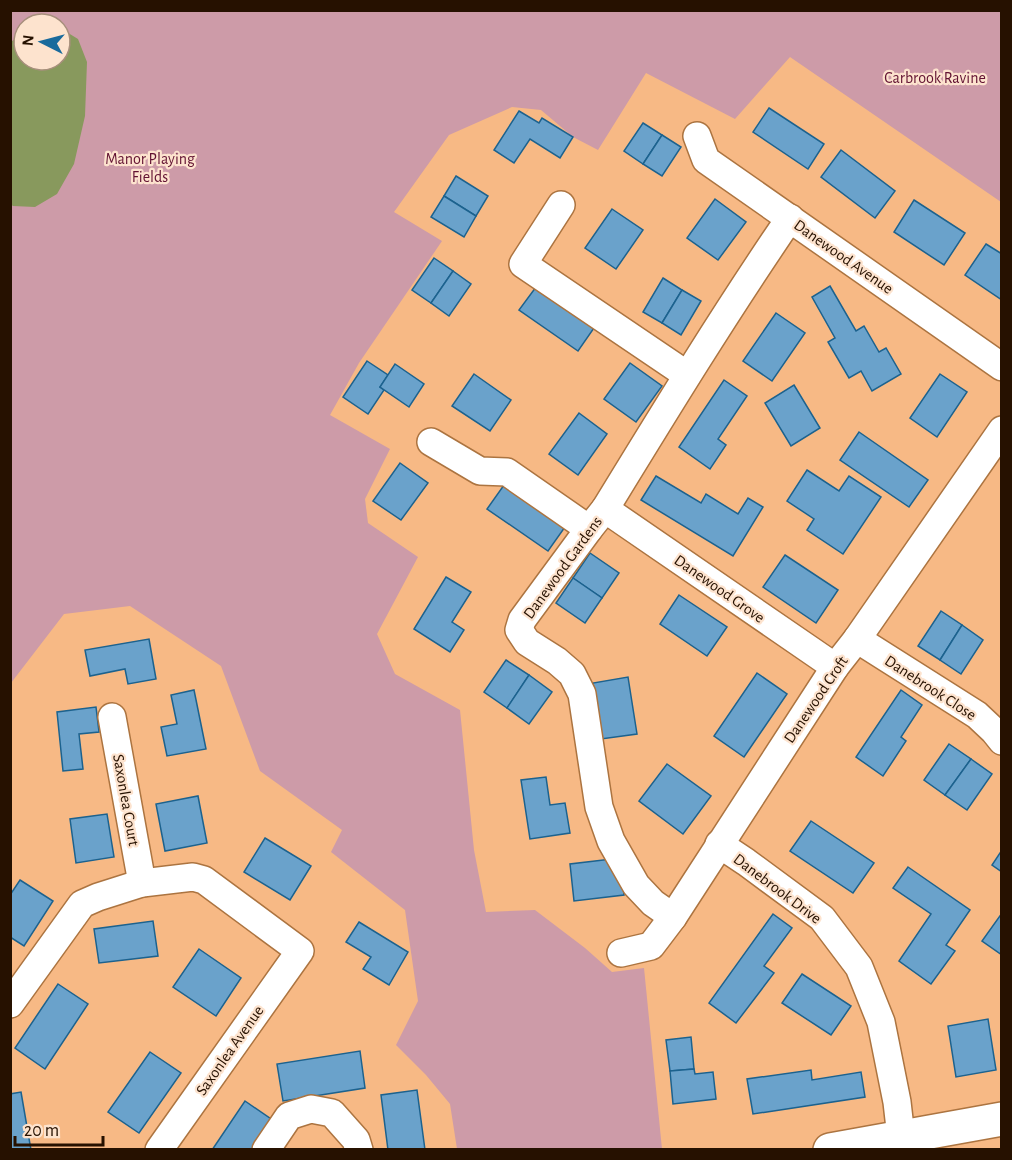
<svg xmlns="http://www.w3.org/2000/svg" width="1012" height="1160" font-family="'Alegreya Sans',sans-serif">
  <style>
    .green { fill: #cd9ba8; fill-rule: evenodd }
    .water { fill: #88995d }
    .building { fill: #6aa2cb; stroke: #1c628e; stroke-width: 1.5 }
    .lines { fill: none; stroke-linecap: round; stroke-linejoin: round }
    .minor-casing { stroke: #ac7440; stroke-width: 30 }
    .tertiary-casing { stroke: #ac7440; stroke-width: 36 }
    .minor { stroke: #fff; stroke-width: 27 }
    .tertiary { stroke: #fff; stroke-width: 33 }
    .labels { text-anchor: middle; stroke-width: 4.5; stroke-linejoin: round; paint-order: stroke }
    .park-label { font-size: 16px; fill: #621232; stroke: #fde3ce }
    .street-label { font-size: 16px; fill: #261100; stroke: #fde3ce }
  </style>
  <rect width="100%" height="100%" fill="#f7b985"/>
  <path class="green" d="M11,11H1001V202L790,57L735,119L646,73L598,150L573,137L541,110L512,107L449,135L394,212L442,241L359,363L330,415L390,449L365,499L368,523L418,557L377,634L395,674L460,710L474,850L486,912L535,910L585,948L612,972L644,968L662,1149H457L450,1104L426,1075L396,1045L418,1001L405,910L331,852L342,830L260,771L221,666L130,606L64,614L11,683ZM24,24H60V60H24Z"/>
  <polygon class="water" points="60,28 78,39 87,62 85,116 74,164 57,194 35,207 13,206 10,204 11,44 11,42 24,31 24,60 60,60"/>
  <g class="building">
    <polygon points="769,108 824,144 808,169 753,132"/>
    <polygon points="519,111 539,123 542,118 573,137 560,158 530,139 514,163 494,150"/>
    <polygon points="643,123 662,135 643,164 624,151"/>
    <polygon points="662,135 681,147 662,176 643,164"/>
    <polygon points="841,150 895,191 875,218 821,177"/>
    <polygon points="456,176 488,196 476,216 444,196"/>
    <polygon points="444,196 476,216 464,237 431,217"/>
    <polygon points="715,199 746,222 718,260 687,238"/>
    <polygon points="914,200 965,233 944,265 894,232"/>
    <polygon points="612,209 643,230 616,269 585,248"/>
    <polygon points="986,244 1002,254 1002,300 965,275"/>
    <polygon points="434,258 453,271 431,303 412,290"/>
    <polygon points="453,271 471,284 449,316 431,303"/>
    <polygon points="663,278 682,290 662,323 643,312"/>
    <polygon points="830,286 856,331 864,326 879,352 886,348 901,374 872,391 861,371 849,378 828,342 835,338 812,297"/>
    <polygon points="536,287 594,328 578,351 519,310"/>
    <polygon points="682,290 701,301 681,335 662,323"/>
    <polygon points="776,313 805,333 772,381 743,361"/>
    <polygon points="367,361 388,375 380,387 384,390 368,414 343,397"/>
    <polygon points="630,363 662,386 636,422 604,399"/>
    <polygon points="395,364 424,384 409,407 380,387"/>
    <polygon points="474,374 511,400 490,431 452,406"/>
    <polygon points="940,374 967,392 937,437 910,418"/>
    <polygon points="724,380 747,396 718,439 726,445 710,469 679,447"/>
    <polygon points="794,385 820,428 791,446 765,403"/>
    <polygon points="579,413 607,434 578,475 549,454"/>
    <polygon points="859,432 928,480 909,507 840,460"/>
    <polygon points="400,463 428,483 401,520 373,501"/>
    <polygon points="807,470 839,491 849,476 881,497 843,554 807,530 814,519 787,501"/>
    <polygon points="656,476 701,503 706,494 738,514 748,498 763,507 733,556 641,500"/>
    <polygon points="504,485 565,527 548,551 487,509"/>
    <polygon points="590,553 619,573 602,598 573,578"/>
    <polygon points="785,555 838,590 816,623 763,587"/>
    <polygon points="446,577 471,592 452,622 464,630 450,652 414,629"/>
    <polygon points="573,578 602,598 585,623 556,603"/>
    <polygon points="679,595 727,627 707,656 660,624"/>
    <polygon points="941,611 962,625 940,660 918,646"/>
    <polygon points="962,625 983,640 961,674 940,660"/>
    <polygon points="149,639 156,679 128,684 125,669 90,676 85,650"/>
    <polygon points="506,660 529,675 507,708 484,692"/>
    <polygon points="757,673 787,694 744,757 714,736"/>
    <polygon points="529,675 552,692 529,724 507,708"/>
    <polygon points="628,677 637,734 601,739 593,683"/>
    <polygon points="194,690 206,749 167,756 161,727 177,724 171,695"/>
    <polygon points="901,690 922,705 901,737 906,741 883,776 856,757"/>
    <polygon points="96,707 99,732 79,734 83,769 63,771 57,712"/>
    <polygon points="949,744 971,759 945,795 924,780"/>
    <polygon points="971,759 992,774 967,810 945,795"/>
    <polygon points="667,764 711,796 683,834 639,801"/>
    <polygon points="546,777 550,805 565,803 570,833 530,839 521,780"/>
    <polygon points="198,796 207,843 165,851 156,804"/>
    <polygon points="107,814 114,857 76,863 70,819"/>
    <polygon points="811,821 874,863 853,893 790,851"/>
    <polygon points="265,838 311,866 290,900 244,872"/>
    <polygon points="1002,850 1002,872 992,865"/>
    <polygon points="620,858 624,895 574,901 570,864"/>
    <polygon points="908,867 970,910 946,945 955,951 931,984 899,961 931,914 893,888"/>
    <polygon points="20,880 53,901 24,946 10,937 10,895"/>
    <polygon points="1002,913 1002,955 982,941"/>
    <polygon points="773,914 792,928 764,966 774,973 736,1023 709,1003"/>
    <polygon points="153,921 158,956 99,963 94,929"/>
    <polygon points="359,922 408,952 389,985 363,969 371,957 346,942"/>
    <polygon points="199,949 241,978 216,1016 173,987"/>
    <polygon points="802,974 851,1006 831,1035 782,1003"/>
    <polygon points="58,984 88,1004 45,1069 15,1048"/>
    <polygon points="988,1019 996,1070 956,1077 948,1026"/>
    <polygon points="691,1037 694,1069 670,1071 666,1040"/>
    <polygon points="360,1051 365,1088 283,1101 277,1064"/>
    <polygon points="150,1052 181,1073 139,1133 108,1112"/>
    <polygon points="694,1069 695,1074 713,1072 716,1099 673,1104 670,1071"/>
    <polygon points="811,1070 812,1080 861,1072 865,1097 753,1114 747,1079"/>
    <polygon points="417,1090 425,1150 388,1150 381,1095"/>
    <polygon points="21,1092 31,1150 10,1150 10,1094"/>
    <polygon points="245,1101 274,1121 254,1150 212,1150"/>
  </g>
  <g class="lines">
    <defs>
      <g id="minor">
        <polyline points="697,136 706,160 1002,367"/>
        <polyline points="561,205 523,264 687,375"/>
        <polyline points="431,442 480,471 507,472 589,529"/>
        <polyline points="605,509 835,667"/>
        <polyline points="857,639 977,715 994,731 1002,741"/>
        <polyline points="112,717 142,883"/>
        <polyline points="719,844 746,862 822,918 859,967 881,1022 897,1102 901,1137"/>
        <path d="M673,917L653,903L636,885L611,841L599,807L582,694L572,674L557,661L527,642L519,630L522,620L589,529L605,509C665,411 725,313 790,218"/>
        <polyline points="621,953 651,946 673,917 835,667 857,639 1002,430"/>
        <polyline points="10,1004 82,904 98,897 142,883 193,877 204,880 300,951 159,1150"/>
        <polyline points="266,1150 289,1116 311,1109 332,1113 356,1140 359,1150"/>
      </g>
      <polyline id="tertiary" points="830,1150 1002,1119"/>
    </defs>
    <use href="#minor" class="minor-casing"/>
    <use href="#tertiary" class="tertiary-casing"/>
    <use href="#minor" class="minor"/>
    <use href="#tertiary" class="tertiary"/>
  </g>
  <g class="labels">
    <g class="park-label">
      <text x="935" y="83">Carbrook Ravine</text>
      <text x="150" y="164">Manor Playing<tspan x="150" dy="18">Fields</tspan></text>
    </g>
    <g class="street-label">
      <text transform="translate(844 256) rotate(35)" y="6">Danewood Avenue</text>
      <text transform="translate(562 567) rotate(-54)" y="6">Danewood Gardens</text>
      <text transform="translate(720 588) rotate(35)" y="6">Danewood Grove</text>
      <text transform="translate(931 687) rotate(33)" y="6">Danebrook Close</text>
      <text transform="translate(815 699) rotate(-56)" y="6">Danewood Croft</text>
      <text transform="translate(127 800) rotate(80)" y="6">Saxonlea Court</text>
      <text transform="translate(778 888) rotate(37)" y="6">Danebrook Drive</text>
      <text transform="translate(229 1050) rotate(-55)" y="6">Saxonlea Avenue</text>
    </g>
  </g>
  <rect width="1012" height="1160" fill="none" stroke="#261100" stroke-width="24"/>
  <g transform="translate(42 42) rotate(276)"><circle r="28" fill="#fde3ce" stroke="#a78f7c" stroke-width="1.5"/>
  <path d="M0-4.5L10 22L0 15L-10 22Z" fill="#196a9c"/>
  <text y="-9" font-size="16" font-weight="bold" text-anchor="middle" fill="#261100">N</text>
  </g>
  <path d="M15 1136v9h88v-9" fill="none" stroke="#261100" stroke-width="3"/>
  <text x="24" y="1136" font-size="18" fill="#261100" stroke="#fde3ce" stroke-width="4.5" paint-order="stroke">20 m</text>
</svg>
